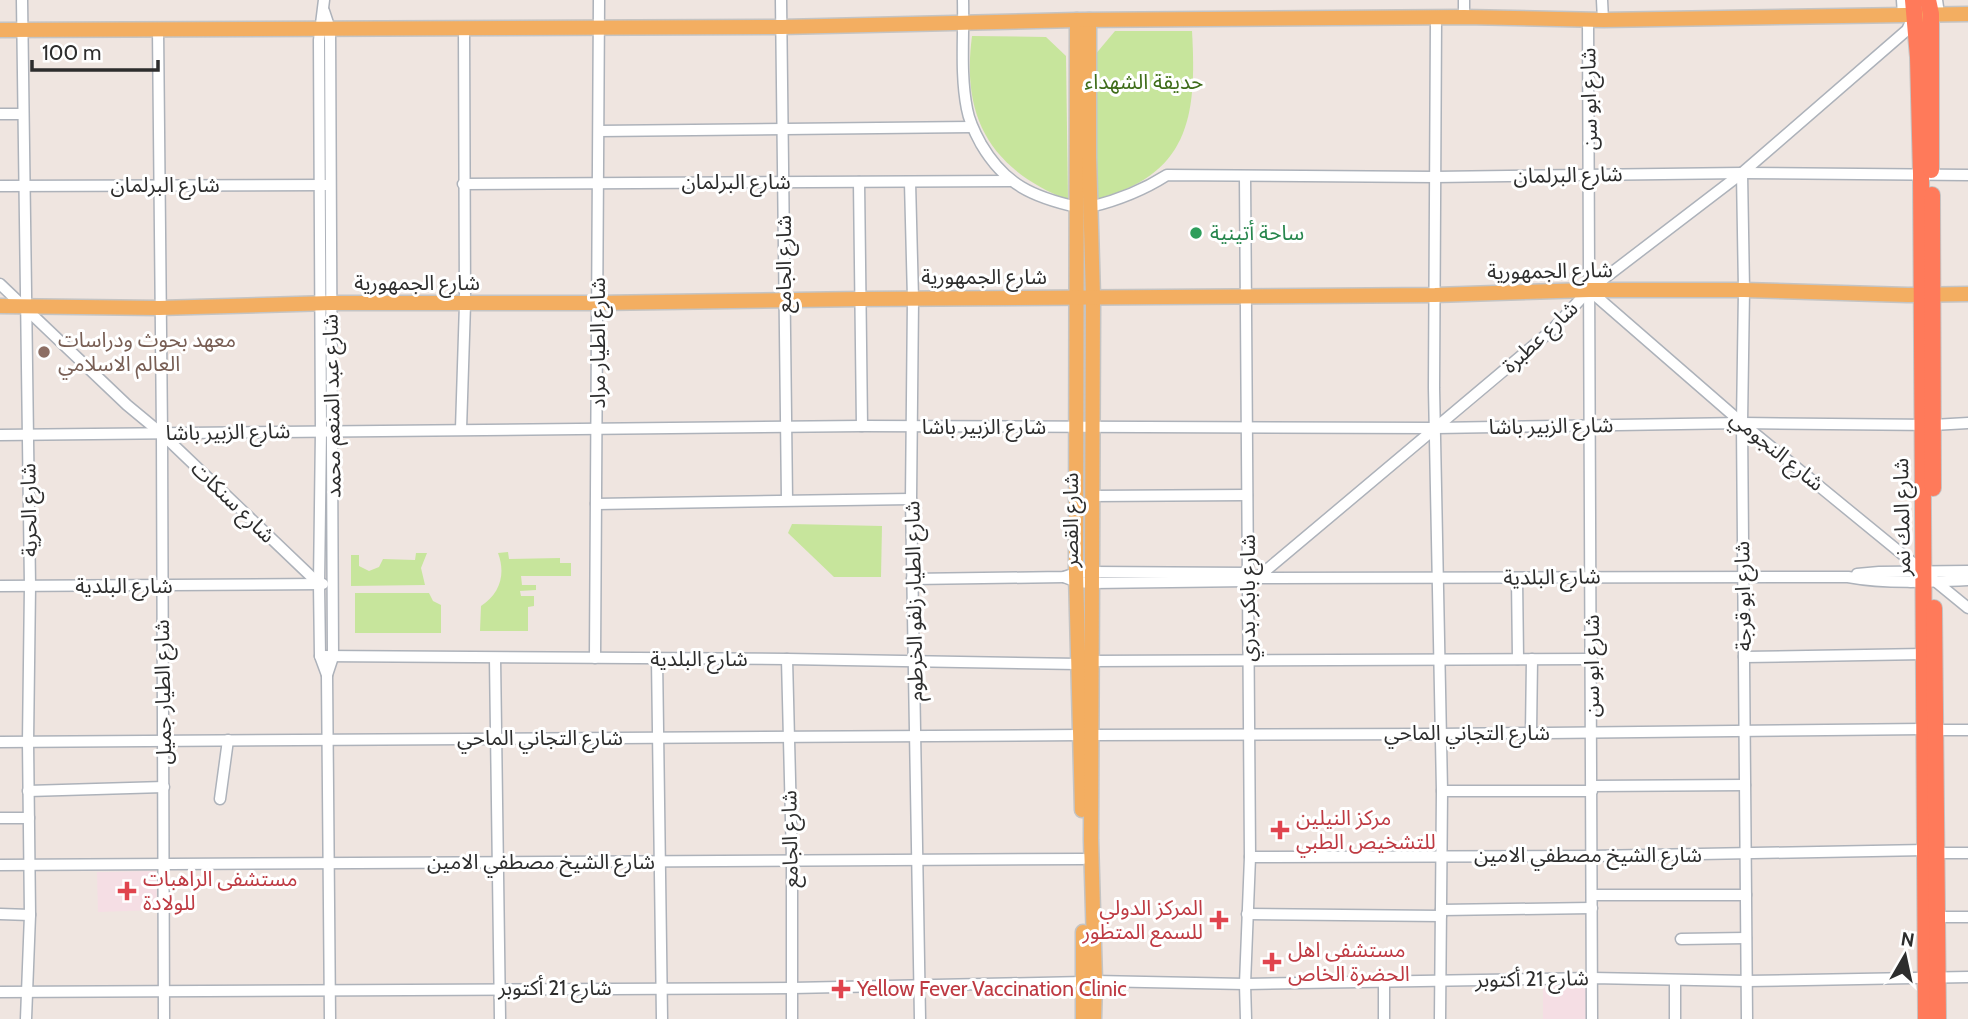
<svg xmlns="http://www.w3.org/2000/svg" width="1968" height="1019" font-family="Cabin,'Noto Sans Arabic',sans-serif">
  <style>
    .medical { fill: #f5dee4 }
    .green { fill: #c7e59c }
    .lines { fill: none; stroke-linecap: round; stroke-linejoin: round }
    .minor-casing { stroke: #adb2ba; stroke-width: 13 }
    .major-casing { stroke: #c4c4c4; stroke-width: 17 }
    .highway-casing { stroke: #c4c4c4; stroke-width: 18 }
    .minor { stroke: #fff; stroke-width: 10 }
    .major { stroke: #f3ae61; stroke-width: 14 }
    .highway { stroke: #ff7a5a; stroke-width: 16 }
    .leisure-dot { fill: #2e9e5b; stroke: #fff; stroke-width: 2.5 }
    .education-dot { fill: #8d6e63; stroke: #fff; stroke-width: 2.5 }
    .health-dot { fill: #e0444e; stroke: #fff; stroke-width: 2.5 }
    .labels { text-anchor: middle; stroke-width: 6; stroke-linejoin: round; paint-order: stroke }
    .park-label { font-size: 21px; fill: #3f6d1a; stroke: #fff }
    .street-label { font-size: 21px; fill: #2d2d2d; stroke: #fff }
    .leisure-label { font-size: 21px; fill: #27864d; stroke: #fff; text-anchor: start }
    .education-label { font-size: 21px; fill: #785e54; stroke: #fff; text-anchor: start }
    .health-label { font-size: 21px; fill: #be3a42; stroke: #fff; text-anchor: start }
  </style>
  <rect width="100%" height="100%" fill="#efe5e0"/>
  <g class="medical">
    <polygon points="156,871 157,910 98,912 97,872"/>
    <rect x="1543" y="985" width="47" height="34"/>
  </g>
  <g class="green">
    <path d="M1115,31H1192C1197,118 1189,176 1093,200L1094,56Z"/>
    <path d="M972,36L1046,37L1066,56L1068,200C991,169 961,119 972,36Z"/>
    <polygon points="792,524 882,526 881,577 834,577 788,533"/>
    <path d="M508,552L509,559L560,558V563H571V576H521L522,585H536V590L520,591L521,596H534V606L528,607V631H480L481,606C500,594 506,574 498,553Z"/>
    <polygon points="416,553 427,553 421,568 425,585 351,586 351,555 359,555 359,566 369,571 379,567 383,559 415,560"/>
    <polygon points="355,593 429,593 433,601 441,605 441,633 355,633"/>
  </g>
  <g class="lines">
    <defs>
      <g id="minor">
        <polyline points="22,0 30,586 28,742 30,915 26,1019"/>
        <polyline points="324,0 319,40 321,431 319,584 320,656 327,675"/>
        <polyline points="781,0 787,500"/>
        <path d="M963,0C964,36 960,74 967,109C969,121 975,133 981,144C1005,185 1033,197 1077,207"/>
        <polyline points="1602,0 1603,20"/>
        <polyline points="1902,0 1903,15"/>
        <polyline points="1937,0 1939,14"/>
        <polyline points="324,11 330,29 333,657 327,675 330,1019"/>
        <polyline points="1464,17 1464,0"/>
        <polyline points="1436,19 1434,388 1442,791 1440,1019"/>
        <polyline points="1588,20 1592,1019"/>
        <polyline points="158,29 162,434 164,1019"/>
        <polyline points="0,114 23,114"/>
        <polyline points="599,131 972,127"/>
        <polyline points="1742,173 1744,290 1742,423 1747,1019"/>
        <polyline points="1245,177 1250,857 1245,984 1246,1019"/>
        <polyline points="859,182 862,426"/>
        <polyline points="910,182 913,299 911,499 920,1019"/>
        <polyline points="463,184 1010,181"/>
        <polyline points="0,186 326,185"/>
        <path d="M1090,207C1119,200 1142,191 1167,175L1435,177L1742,173L1968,175"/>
        <polyline points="0,284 127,405 162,434 319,584"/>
        <polyline points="1589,290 1742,423 1968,608"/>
        <polyline points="461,429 465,304 464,28"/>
        <polyline points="0,435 862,426 1436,428 1742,423 1933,425 1968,423"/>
        <polyline points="1092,496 1247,495"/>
        <polyline points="596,504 911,499"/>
        <polyline points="1857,574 1879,572 1968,571"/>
        <path d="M1064,577L1077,582L1092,583L1249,581L1257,578L1848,577C1886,584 1929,582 1968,580"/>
        <polyline points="1257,578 1552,330 1589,290 1742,173 1907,30 1913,17"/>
        <polyline points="1517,578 1518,659"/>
        <polyline points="912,579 1064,577 1076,573 1092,572 1249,573 1255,576"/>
        <polyline points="0,586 323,584"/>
        <polyline points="320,656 787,659 1079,664"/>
        <polyline points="1744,657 1924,654"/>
        <polyline points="495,658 500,1019"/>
        <polyline points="595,658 599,0"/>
        <polyline points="657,658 662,1019"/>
        <polyline points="787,659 792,860 792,1019"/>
        <polyline points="1092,661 1592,659"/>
        <polyline points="1936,730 1968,730"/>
        <polyline points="1531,733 1532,659"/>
        <polyline points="1093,735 1441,734 1924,729"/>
        <polyline points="0,742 1081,735"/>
        <polyline points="1592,786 1745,785"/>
        <polyline points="28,791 164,787"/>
        <polyline points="1442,791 1592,791"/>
        <polyline points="220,799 228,740"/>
        <polyline points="0,818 29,818"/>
        <polyline points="1937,853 1968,853"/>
        <polyline points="1250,857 1592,856 1926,850"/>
        <polyline points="0,865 1083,859"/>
        <polyline points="1592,895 1746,895"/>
        <polyline points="1441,910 1592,908"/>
        <polyline points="0,914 30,915"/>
        <polyline points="1247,914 1441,916"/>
        <polyline points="1938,917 1968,917"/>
        <polyline points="1681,939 1746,938"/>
        <polyline points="1095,981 1245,984 1592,978 1747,981 1968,977"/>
        <polyline points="1384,981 1384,1019"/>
        <polyline points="1675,981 1675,1019"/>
        <polyline points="0,992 792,988 1084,982"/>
      </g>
      <g id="major">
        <polyline points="1077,20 1076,573 1082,810"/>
        <polyline points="1089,20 1089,157 1093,297 1091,840 1095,981 1094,1019"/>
        <polyline points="0,30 782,27 1077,20 1464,17 1603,20 1968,14"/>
        <polyline points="0,306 159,308 331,303 598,303 860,299 1435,295 1589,290 1744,290 1908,295 1968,294"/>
        <polyline points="1083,1019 1083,932"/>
      </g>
      <g id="highway">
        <polyline points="1913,0 1918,57 1921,174 1926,1019"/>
        <polyline points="1928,0 1931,14 1931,170"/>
        <polyline points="1932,195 1933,488"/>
        <polyline points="1934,608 1938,1019"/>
      </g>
    </defs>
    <use href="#minor" class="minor-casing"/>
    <use href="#major" class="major-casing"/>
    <use href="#highway" class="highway-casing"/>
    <use href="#minor" class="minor"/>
    <use href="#major" class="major"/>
    <use href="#highway" class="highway"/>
  </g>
  <circle class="leisure-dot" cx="1196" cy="233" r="7"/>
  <circle class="education-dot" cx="44" cy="352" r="7"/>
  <g class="health-dot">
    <path d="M1276.5 819.5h7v7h7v7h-7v7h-7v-7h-7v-7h7z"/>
    <path d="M123.5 880.5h7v7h7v7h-7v7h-7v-7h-7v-7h7z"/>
    <path d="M1215.5 909.5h7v7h7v7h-7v7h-7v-7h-7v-7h7z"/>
    <path d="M1268.5 951.5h7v7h7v7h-7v7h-7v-7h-7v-7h7z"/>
    <path d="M837.5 978.5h7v7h7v7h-7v7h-7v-7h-7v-7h7z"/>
  </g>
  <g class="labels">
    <g class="park-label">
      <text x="1144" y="89">حديقة الشهداء</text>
    </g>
    <g class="street-label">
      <text transform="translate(1589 99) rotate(-91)" y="7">شارع ابو سن</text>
      <text transform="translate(1568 175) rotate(-1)" y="7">شارع البرلمان</text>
      <text x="736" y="189">شارع البرلمان</text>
      <text x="165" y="192">شارع البرلمان</text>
      <text transform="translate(784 264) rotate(-90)" y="7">شارع الجامع</text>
      <text transform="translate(1550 271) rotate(-1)" y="7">شارع الجمهورية</text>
      <text x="984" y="284">شارع الجمهورية</text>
      <text x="417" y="290">شارع الجمهورية</text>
      <text transform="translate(1540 337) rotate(-43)" y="7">شارع عطبرة</text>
      <text transform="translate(598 343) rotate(-90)" y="7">شارع الطيار مراد</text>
      <text transform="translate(332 406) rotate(-91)" y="7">شارع عبد المنعم محمد</text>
      <text transform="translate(1551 426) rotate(-1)" y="7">شارع الزبير باشا</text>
      <text x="984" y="434">شارع الزبير باشا</text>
      <text transform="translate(228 432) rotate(-1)" y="7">شارع الزبير باشا</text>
      <text transform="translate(1777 451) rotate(39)" y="7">شارع النجومي</text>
      <text transform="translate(233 502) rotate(44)" y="7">شارع سنكات</text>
      <text transform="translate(29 510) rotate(-91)" y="7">شارع الحرية</text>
      <text transform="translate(1902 517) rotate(-91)" y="7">شارع المك نمر</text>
      <text transform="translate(1071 520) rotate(-90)" y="7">شارع القصر</text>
      <text transform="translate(1552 577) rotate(-1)" y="7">شارع البلدية</text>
      <text x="124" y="593">شارع البلدية</text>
      <text transform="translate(1743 596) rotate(-91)" y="7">شارع ابو قرجة</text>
      <text transform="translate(1248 598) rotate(-90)" y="7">شارع بابكر بدري</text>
      <text transform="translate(914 601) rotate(-91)" y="7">شارع الطيار زلفو الخرطوم</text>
      <text x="699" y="666">شارع البلدية</text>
      <text transform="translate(1592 666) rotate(-90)" y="7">شارع ابو سن</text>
      <text transform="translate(163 692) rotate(-91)" y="7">شارع الطيار جميل</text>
      <text x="1467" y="740">شارع التجاني الماحي</text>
      <text x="540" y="745">شارع التجاني الماحي</text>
      <text transform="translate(790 839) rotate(-91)" y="7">شارع الجامع</text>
      <text x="1588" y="862">شارع الشيخ مصطفي الامين</text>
      <text x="541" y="869">شارع الشيخ مصطفي الامين</text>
      <text transform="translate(1532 979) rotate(-1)" y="7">شارع 21 أكتوبر</text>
      <text x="555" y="995">شارع 21 أكتوبر</text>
    </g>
    <g class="leisure-label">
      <text x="1210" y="240">ساحة أتينية</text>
    </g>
    <g class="education-label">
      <text x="58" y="347">معهد بحوث ودراسات<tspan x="58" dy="24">العالم الاسلامي</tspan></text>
    </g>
    <g class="health-label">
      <text x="1296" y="825">مركز النيلين<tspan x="1296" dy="24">للتشخيص الطبي</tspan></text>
      <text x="143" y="886">مستشفى الراهبات<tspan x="143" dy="24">للولادة</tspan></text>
      <text x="1203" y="915" text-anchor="end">المركز الدولي<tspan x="1203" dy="24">للسمع المتطور</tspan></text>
      <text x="1288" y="957">مستشفى اهل<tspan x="1288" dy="24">الحضرة الخاص</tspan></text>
      <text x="857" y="996">Yellow Fever Vaccination Clinic</text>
    </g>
  </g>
  <g transform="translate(1905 956) rotate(9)" stroke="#ffffff" stroke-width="5" paint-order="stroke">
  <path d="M0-5L12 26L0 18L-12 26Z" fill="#2d2d2d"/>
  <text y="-10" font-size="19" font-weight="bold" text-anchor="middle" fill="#2d2d2d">N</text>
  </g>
  <path d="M32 60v10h126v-10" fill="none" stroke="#2d2d2d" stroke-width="3.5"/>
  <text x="42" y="60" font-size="21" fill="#2d2d2d" stroke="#ffffff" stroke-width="5" paint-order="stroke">100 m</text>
</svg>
